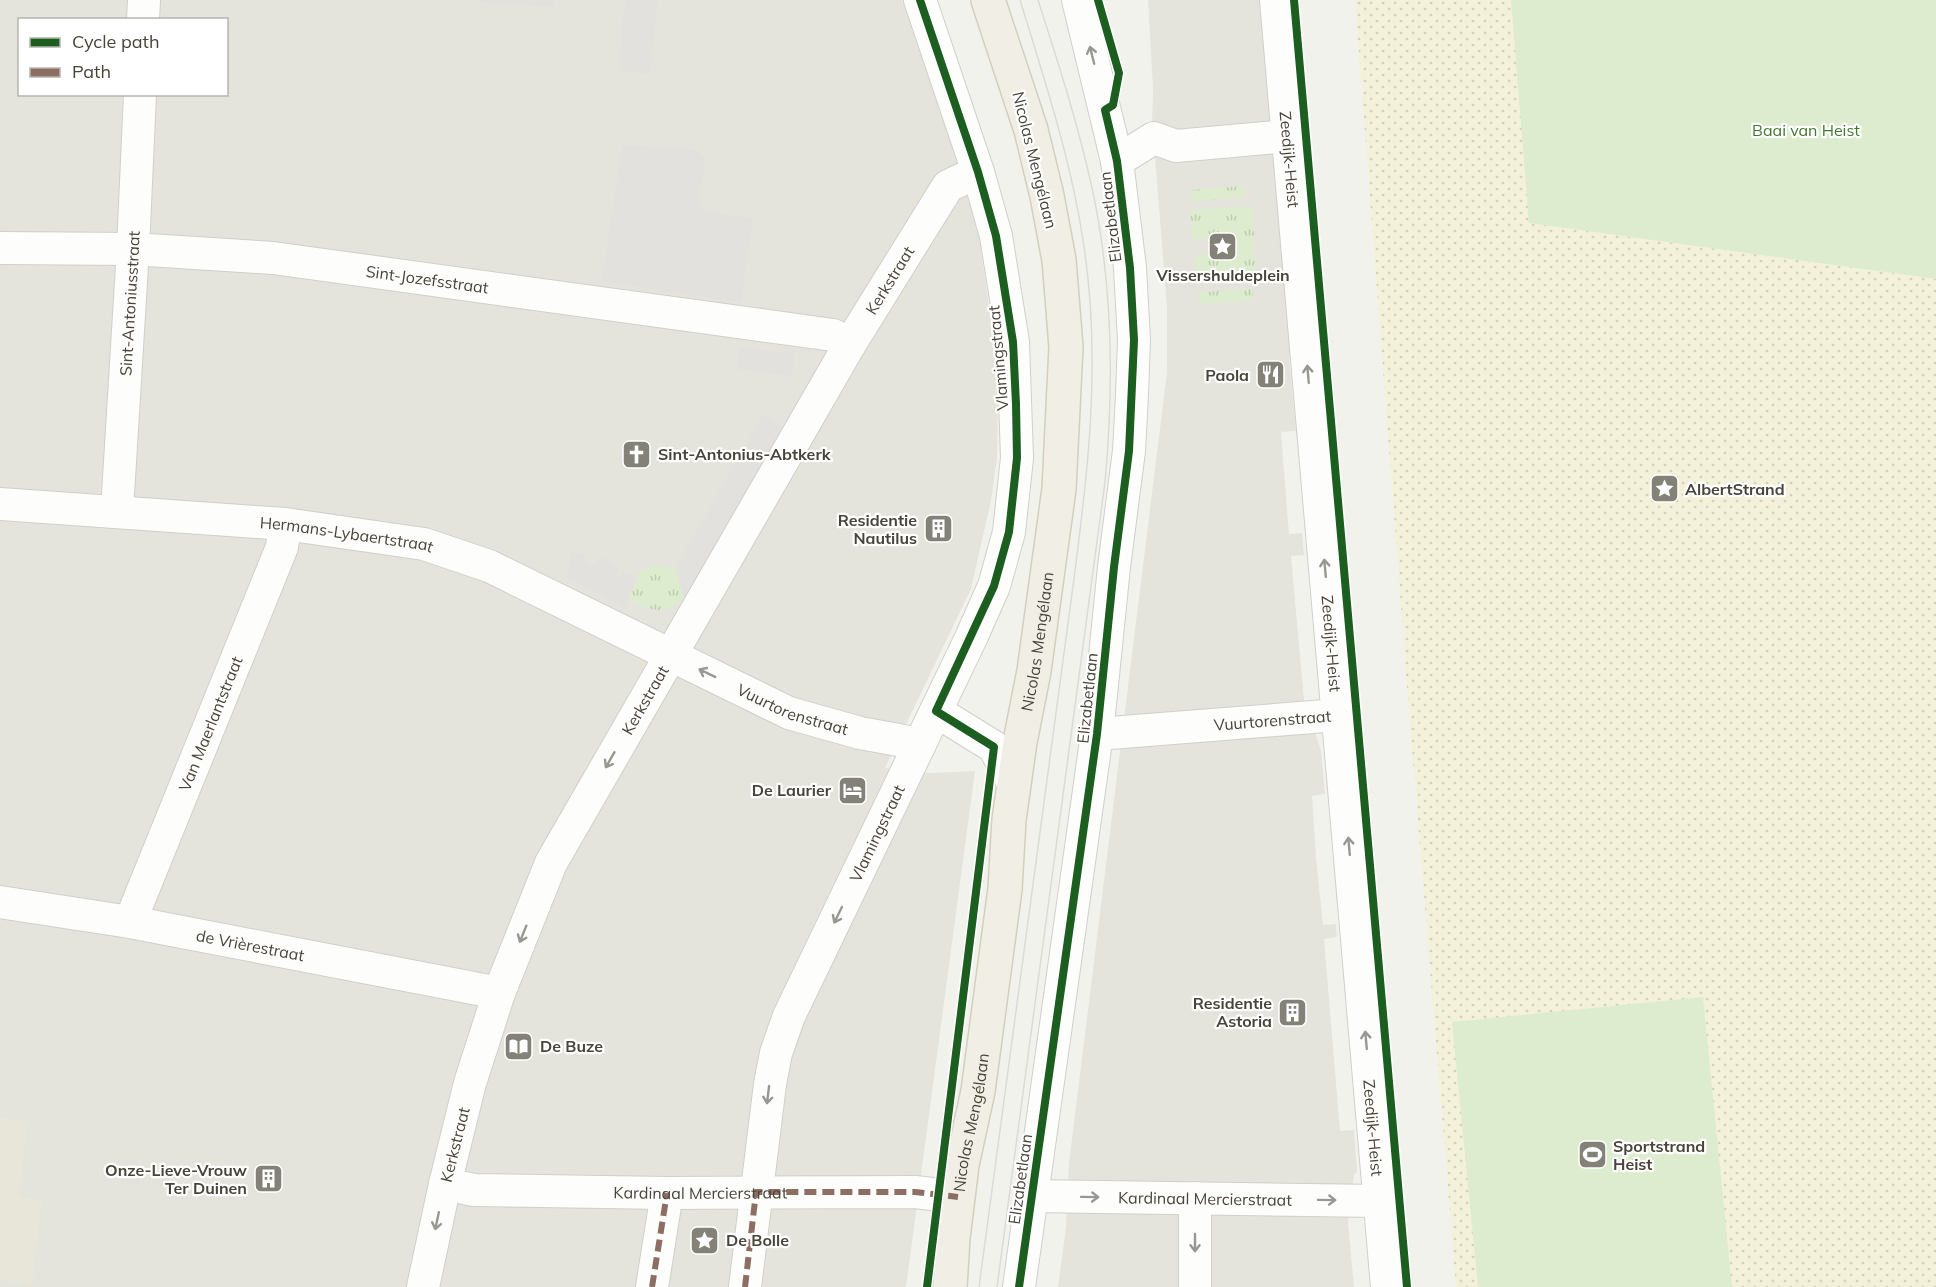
<svg xmlns="http://www.w3.org/2000/svg" width="1936" height="1287" font-family="Mulish,sans-serif">
  <style>
    .residential { fill: #e5e4dc; fill-rule: evenodd }
    .education { fill: #e8e5d9 }
    .grass { fill: url(#grass-tufts) }
    .sand { fill: url(#sand-dots) }
    .park { fill: #ddebcf }
    .parking { fill: #e2e1dd }
    .lines { fill: none; stroke-linecap: round; stroke-linejoin: round }
    .minor-casing { stroke: #d0cfcb; stroke-width: 34 }
    .major-casing { stroke: #d3cfbc; stroke-width: 36 }
    .minor { stroke: #fdfdfc; stroke-width: 32 }
    .major { stroke: #f1efe5; stroke-width: 33 }
    .tram { stroke: #dadad9; stroke-width: 1.5 }
    .quiet { stroke: #8d6e63; stroke-width: 6; stroke-dasharray: 12 6; stroke-linecap: butt }
    .cycleway-casing { stroke: #fff; stroke-width: 11 }
    .cycleway { stroke: #1b5e20; stroke-width: 8 }
    .oneway { stroke: #999791 }
    .labels { text-anchor: middle; stroke-width: 4.5; stroke-linejoin: round; paint-order: stroke }
    .park-label { font-size: 16px; fill: #437730; stroke: #fff }
    .street-label { font-size: 16px; fill: #484439; stroke: #fff }
    .poi-label { font-size: 16px; font-weight: bold; fill: #484439; stroke: #fff; text-anchor: end }
  </style>
  <defs>
    <pattern id="grass-tufts" width="24" height="20" patternUnits="userSpaceOnUse" patternTransform="scale(1.5)"><rect width="24" height="20" fill="#ddebcf"/><path d="M3 7l-1-3M5 7V3M7 7l1-3M15 17l-1-3M17 17v-4M19 17l1-3" fill="none" stroke="#bfcbb2"/></pattern>
    <pattern id="sand-dots" width="8" height="8" patternUnits="userSpaceOnUse" patternTransform="scale(1.5)"><rect width="8" height="8" fill="#f4f1da"/><path d="M2 2h.1M6 6h.1" fill="none" stroke="#d3d0bc" stroke-width="1.8" stroke-linecap="round"/></pattern>
  </defs>
  <rect width="100%" height="100%" fill="#f2f2ed"/>
  <g class="residential">
    <path d="M0,0H902L977,221L995,348L998,402L997,458L991,501L971,589L885,768L930,773L975,771L906,1287H0ZM20,20H226V94H20Z"/>
    <polygon points="1148,0 1259,0 1293,349 1289,356 1296,431 1281,432 1289,534 1302,533 1304,555 1291,556 1304,700 1321,751 1325,794 1312,796 1316,857 1323,925 1336,924 1337,937 1324,939 1340,1131 1354,1130 1357,1171 1354,1175 1348,1222 1354,1287 1058,1287 1066,1227 1069,1163 1167,372 1167,308 1152,119 1153,90"/>
  </g>
  <polygon class="education" points="0,1118 28,1121 19,1197 42,1200 32,1285 0,1280"/>
  <g class="grass">
    <polygon points="1244,186 1245,197 1191,202 1191,190"/>
    <polygon points="1252,206 1257,279 1196,284 1194,255 1221,253 1220,238 1192,239 1190,210"/>
    <polygon points="1252,288 1253,300 1200,305 1198,293"/>
    <path d="M654,565L675,569L685,599C658,616 656,611 628,600L636,580L639,579L638,574L649,566L654,569Z"/>
  </g>
  <polygon class="sand" points="1355,0 1511,0 1530,223 1936,279 1936,1287 1456,1287 1408,700"/>
  <g class="park">
    <polygon points="1511,0 1936,0 1936,279 1529,223"/>
    <polygon points="1703,997 1732,1287 1478,1287 1452,1022"/>
  </g>
  <g class="parking">
    <polygon points="479,0 555,0 554,7 479,2"/>
    <polygon points="626,0 658,0 650,74 620,72 622,16"/>
    <polygon points="622,145 700,150 700,156 706,157 698,203 704,211 753,219 741,303 602,281"/>
    <polygon points="740,347 795,354 792,376 737,369"/>
    <polygon points="763,415 783,428 685,599 675,569"/>
    <polygon points="571,552 585,555 586,563 596,565 598,557 606,558 606,561 611,560 618,571 616,576 618,577 622,573 635,575 636,580 625,607 567,577"/>
  </g>
  <g class="lines">
    <defs>
      <g id="minor">
        <path id="s1" d="M1276,0L1387,1287"/>
        <polyline points="143,20 144,0"/>
        <polyline points="1117,161 1154,138 1176,146 1288,136"/>
        <path id="s2" d="M0,248L133,249L273,258L833,335L850,344"/>
        <path id="s3" d="M0,504L285,524L424,544L489,566L789,713L860,733L920,744"/>
        <path id="s4" d="M117,511L133,249L140,94"/>
        <polyline points="936,711 994,747 1014,785"/>
        <path id="s5" d="M1097,734L1338,715"/>
        <path id="s6" d="M0,902L130,922L499,993"/>
        <path id="s7" d="M130,922L282,547L285,524"/>
        <path id="s8" d="M445,1184L474,1190L667,1193L915,1192L958,1197"/>
        <path id="s9" d="M1031,1196L1379,1201"/>
        <polyline points="1195,1198 1195,1287"/>
        <path id="s10" d="M423,1287L445,1184L470,1083L499,993L551,863L850,344L948,186L978,172"/>
        <polyline points="652,1287 667,1193"/>
        <path id="s11" d="M745,1287L770,1084L776,1053L789,1016L971,638L994,586L1009,532L1017,458L1013,342L996,236L978,172L920,0"/>
        <polyline points="1019,1287 1097,734 1114,567 1129,451 1132,395 1134,340 1130,268 1117,161 1078,0"/>
      </g>
      <g id="major">
        <path id="s12" d="M950,1287L953,1238L962,1165L978,1091L1005,889L1009,820L1020,742L1034,671L1059,489L1066,347L1059,260L1047,196L1031,130L988,0"/>
      </g>
    </defs>
    <use href="#minor" class="minor-casing"/>
    <use href="#major" class="major-casing"/>
    <use href="#minor" class="minor"/>
    <use href="#major" class="major"/>
    <g class="tram">
      <path d="M979,1287L1071,601C1087,483 1102,366 1084,247C1072,163 1045,81 1020,0"/>
      <path d="M997,1287L1105,482C1114,384 1113,284 1092,188C1078,124 1058,62 1038,0"/>
    </g>
    <g class="quiet">
      <polyline points="652,1287 667,1193"/>
      <polyline points="745,1287 756,1192 915,1192 958,1197"/>
    </g>
    <defs>
      <g id="cycleway">
        <polyline points="920,0 978,172 996,236 1013,342 1016,404 1017,458 1009,532 994,586 936,711 994,747 927,1287"/>
        <polyline points="1294,0 1407,1287"/>
        <polyline points="1019,1287 1097,734 1114,567 1129,451 1134,340 1130,268 1117,161 1105,110 1113,105 1119,73 1098,0"/>
      </g>
    </defs>
    <use href="#cycleway" class="cycleway-casing"/>
    <use href="#cycleway" class="cycleway"/>
  </g>
  <defs><path id="oneway-shaft" d="M-6 0H5M1.5-3L5.5 0L1.5 3" fill="none" stroke-width="1.6" stroke-linecap="round" stroke-linejoin="round" transform="scale(1.5)"/></defs>
  <g class="oneway">
    <use href="#oneway-shaft" transform="translate(1092 55) rotate(-104)"/>
    <use href="#oneway-shaft" transform="translate(1308 374) rotate(-95)"/>
    <use href="#oneway-shaft" transform="translate(1325 568) rotate(-95)"/>
    <use href="#oneway-shaft" transform="translate(707 673) rotate(-154)"/>
    <use href="#oneway-shaft" transform="translate(610 760) rotate(120)"/>
    <use href="#oneway-shaft" transform="translate(1349 846) rotate(-95)"/>
    <use href="#oneway-shaft" transform="translate(838 915) rotate(116)"/>
    <use href="#oneway-shaft" transform="translate(523 934) rotate(112)"/>
    <use href="#oneway-shaft" transform="translate(1366 1040) rotate(-95)"/>
    <use href="#oneway-shaft" transform="translate(768 1095) rotate(97)"/>
    <use href="#oneway-shaft" transform="translate(1090 1197) rotate(1)"/>
    <use href="#oneway-shaft" transform="translate(1327 1200) rotate(1)"/>
    <use href="#oneway-shaft" transform="translate(437 1221) rotate(102)"/>
    <use href="#oneway-shaft" transform="translate(1195 1243) rotate(90)"/>
  </g>
  <defs>
    <symbol id="sight-square" viewBox="-11 -11 22 22"><rect x="-9" y="-9" width="18" height="18" rx="4" fill="#848178" stroke="#fff"/><path d="M0-6L1.8-2.2L6-1.7L2.9 1.2L3.7 5.4L0 3.3L-3.7 5.4L-2.9 1.2L-6-1.7L-1.8-2.2Z" fill="#fff"/></symbol>
    <symbol id="restaurant-square" viewBox="-11 -11 22 22"><rect x="-9" y="-9" width="18" height="18" rx="4" fill="#848178" stroke="#fff"/><path d="M-5-6h1v4h1v-4h1v4h1v-4h1v5L-1.5 .5V6h-2V.5L-5-1ZM5-6V6H3V1.5H1.5Q1.5-4 5-6Z" fill="#fff"/></symbol>
    <symbol id="church-square" viewBox="-11 -11 22 22"><rect x="-9" y="-9" width="18" height="18" rx="4" fill="#848178" stroke="#fff"/><path d="M-1.2-6h2.4v3.5h3.3v2.4h-3.3V6h-2.4V-.1h-3.3v-2.4h3.3Z" fill="#fff"/></symbol>
    <symbol id="building-square" viewBox="-11 -11 22 22"><rect x="-9" y="-9" width="18" height="18" rx="4" fill="#848178" stroke="#fff"/><path d="M-4-6H4V6H1V3H-1V6H-4ZM-2.5-4.3h1.7v1.8h-1.7ZM.8-4.3h1.7v1.8H.8ZM-2.5-1h1.7V.8h-1.7ZM.8-1h1.7V.8H.8Z" fill="#fff"/></symbol>
    <symbol id="hotel-square" viewBox="-11 -11 22 22"><rect x="-9" y="-9" width="18" height="18" rx="4" fill="#848178" stroke="#fff"/><path d="M-6-4.5h1.5V1H6V5H4.5V3h-9V5H-6ZM-4 0a1.8 1.8 0 1 1 3.6 0ZM.5 0V-2.5h3Q6-2.5 6 0Z" fill="#fff"/></symbol>
    <symbol id="library-square" viewBox="-11 -11 22 22"><rect x="-9" y="-9" width="18" height="18" rx="4" fill="#848178" stroke="#fff"/><path d="M-6-4Q-3-5.5-.7-3.5V5Q-3 3-6 4ZM6-4Q3-5.5 .7-3.5V5Q3 3 6 4Z" fill="#fff"/></symbol>
    <symbol id="stadium-square" viewBox="-11 -11 22 22"><rect x="-9" y="-9" width="18" height="18" rx="4" fill="#848178" stroke="#fff"/><path d="M0-5a6.5 5 0 1 0 0 10a6.5 5 0 1 0 0-10ZM-3.5-1.8h7v3.6h-7Z" fill="#fff"/></symbol>
  </defs>
  <g fill-rule="evenodd">
    <use href="#sight-square" x="1206" y="230" width="33" height="33"/>
    <use href="#restaurant-square" x="1254" y="358" width="33" height="33"/>
    <use href="#church-square" x="620" y="438" width="33" height="33"/>
    <use href="#sight-square" x="1648" y="472" width="33" height="33"/>
    <use href="#building-square" x="922" y="512" width="33" height="33"/>
    <use href="#hotel-square" x="836" y="774" width="33" height="33"/>
    <use href="#building-square" x="1276" y="996" width="33" height="33"/>
    <use href="#library-square" x="502" y="1030" width="33" height="33"/>
    <use href="#stadium-square" x="1576" y="1138" width="33" height="33"/>
    <use href="#building-square" x="252" y="1162" width="33" height="33"/>
    <use href="#sight-square" x="688" y="1224" width="33" height="33"/>
  </g>
  <g class="labels">
    <g class="park-label">
      <text x="1806" y="136">Baai van Heist</text>
    </g>
    <g class="street-label">
      <text dy="6" stroke="none"><textPath href="#s1" startOffset="160">Zeedijk-Heist</textPath></text>
      <text transform="translate(1035 160) rotate(76)" y="6">Nicolas Mengélaan</text>
      <text transform="translate(1110 217) rotate(-97)" y="6">Elizabetlaan</text>
      <text dy="6" stroke="none"><textPath href="#s2" startOffset="429">Sint-Jozefsstraat</textPath></text>
      <text dy="6" stroke="none"><textPath href="#s10" startOffset="1118">Kerkstraat</textPath></text>
      <text dy="6" stroke="none"><textPath href="#s4" startOffset="208">Sint-Antoniusstraat</textPath></text>
      <text transform="translate(998 358) rotate(-95)" y="6">Vlamingstraat</text>
      <text dy="6" stroke="none"><textPath href="#s3" startOffset="348">Hermans-Lybaertstraat</textPath></text>
      <text dy="6" stroke="none"><textPath href="#s12" startOffset="652">Nicolas Mengélaan</textPath></text>
      <text dy="6" stroke="none"><textPath href="#s1" startOffset="646">Zeedijk-Heist</textPath></text>
      <text transform="translate(1087 698) rotate(-84)" y="6">Elizabetlaan</text>
      <text dy="6" stroke="none"><textPath href="#s10" startOffset="632">Kerkstraat</textPath></text>
      <text dy="6" stroke="none"><textPath href="#s3" startOffset="831">Vuurtorenstraat</textPath></text>
      <text dy="6" stroke="none"><textPath href="#s5" startOffset="176">Vuurtorenstraat</textPath></text>
      <text dy="6" stroke="none"><textPath href="#s7" startOffset="214">Van Maerlantstraat</textPath></text>
      <text dy="6" stroke="none"><textPath href="#s11" startOffset="478">Vlamingstraat</textPath></text>
      <text dy="6" stroke="none"><textPath href="#s6" startOffset="254">de Vrièrestraat</textPath></text>
      <text dy="6" stroke="none"><textPath href="#s12" startOffset="166">Nicolas Mengélaan</textPath></text>
      <text dy="6" stroke="none"><textPath href="#s1" startOffset="1132">Zeedijk-Heist</textPath></text>
      <text dy="6" stroke="none"><textPath href="#s10" startOffset="146">Kerkstraat</textPath></text>
      <text transform="translate(1020 1179) rotate(-82)" y="6">Elizabetlaan</text>
      <text dy="6" stroke="none"><textPath href="#s8" startOffset="256">Kardinaal Mercierstraat</textPath></text>
      <text dy="6" stroke="none"><textPath href="#s9" startOffset="174">Kardinaal Mercierstraat</textPath></text>
    </g>
    <g class="poi-label">
      <text x="1223" y="281" text-anchor="middle">Vissershuldeplein</text>
      <text x="1249" y="381">Paola</text>
      <text x="658" y="460" text-anchor="start">Sint-Antonius-Abtkerk</text>
      <text x="1685" y="495" text-anchor="start">AlbertStrand</text>
      <text x="917" y="526">Residentie<tspan x="917" dy="18">Nautilus</tspan></text>
      <text x="831" y="796">De Laurier</text>
      <text x="1272" y="1009">Residentie<tspan x="1272" dy="18">Astoria</tspan></text>
      <text x="540" y="1052" text-anchor="start">De Buze</text>
      <text x="1613" y="1152" text-anchor="start">Sportstrand<tspan x="1613" dy="18">Heist</tspan></text>
      <text x="247" y="1176">Onze-Lieve-Vrouw<tspan x="247" dy="18">Ter Duinen</tspan></text>
      <text x="726" y="1246" text-anchor="start">De Bolle</text>
    </g>
  </g>
  <rect x="18" y="18" width="210" height="78" fill="#ffffff" stroke="#b6b4b0" stroke-width="1.5"/>
  <rect x="30" y="38" width="30" height="9" fill="#1b5e20" stroke="#b6b4b0" stroke-width="1.5"/>
  <text x="72" y="48" font-size="18" fill="#484439">Cycle path</text>
  <rect x="30" y="68" width="30" height="9" fill="#8d6e63" stroke="#b6b4b0" stroke-width="1.5"/>
  <text x="72" y="78" font-size="18" fill="#484439">Path</text>
</svg>
